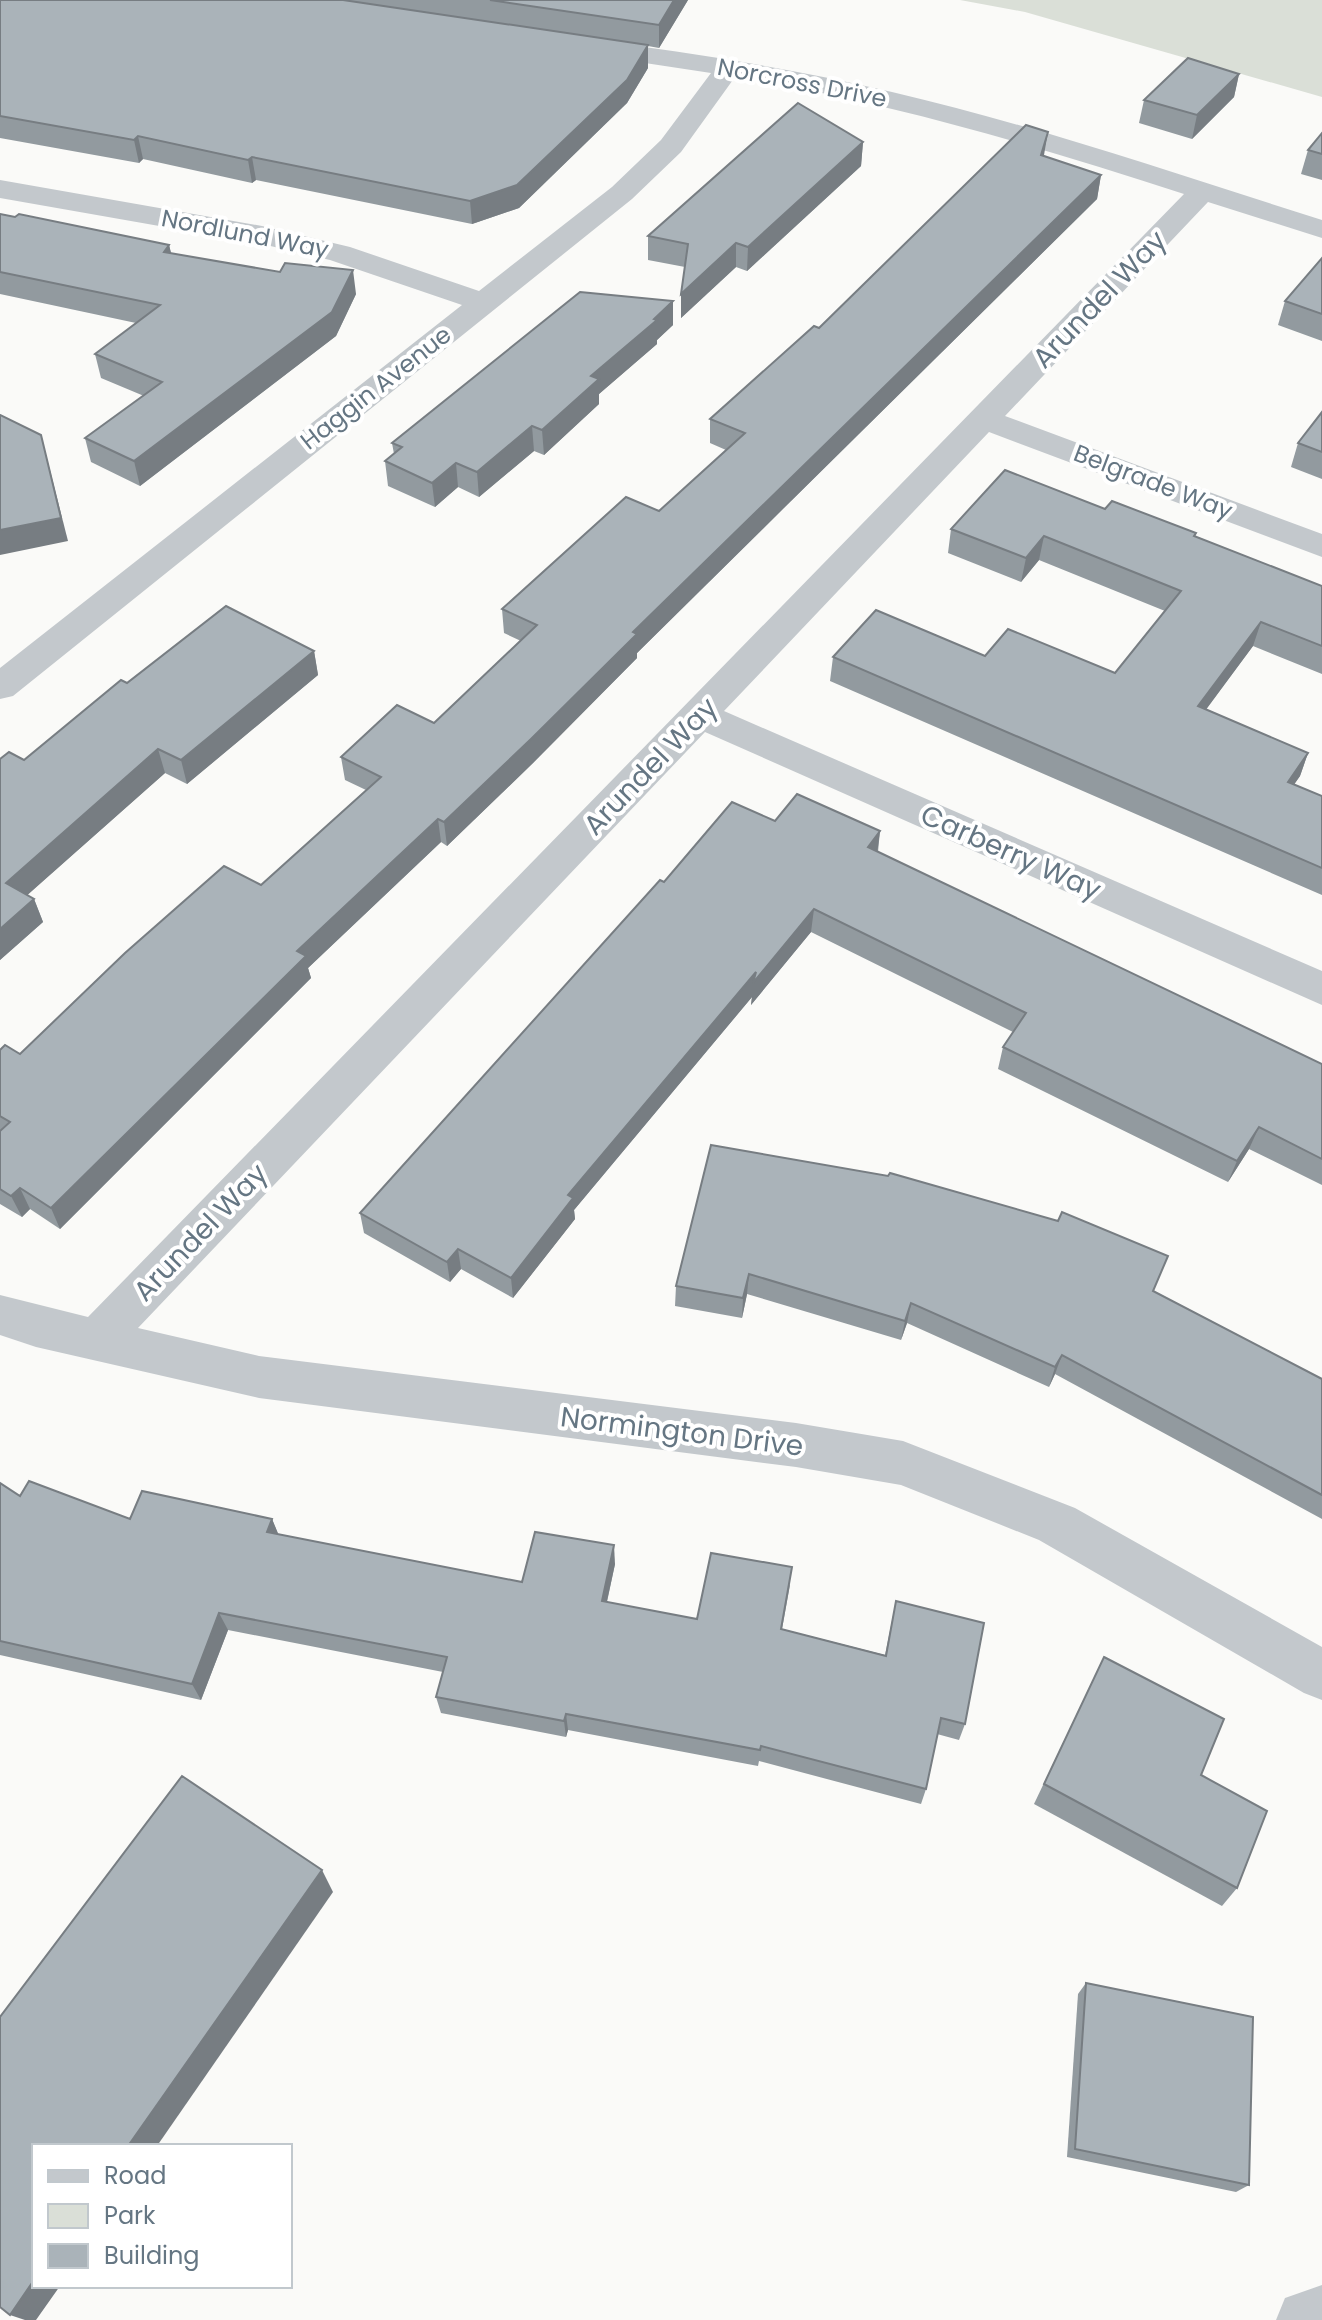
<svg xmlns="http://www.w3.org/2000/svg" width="1322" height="2320" font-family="Poppins,sans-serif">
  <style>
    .green { fill: #dadfd7 }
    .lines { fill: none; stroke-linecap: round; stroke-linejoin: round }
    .street { fill: #c3c8cc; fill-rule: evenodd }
    .wall { fill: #929a9f }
    .shaded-wall { fill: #777d82 }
    .building { fill: #aab3b9; stroke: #777d82; stroke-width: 2 }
    .labels { text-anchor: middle; stroke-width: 8; stroke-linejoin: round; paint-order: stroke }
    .far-street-label { font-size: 24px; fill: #657683; stroke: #fff }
    .street-label { font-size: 28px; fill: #657683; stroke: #fff }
  </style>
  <rect width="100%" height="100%" fill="#fafaf8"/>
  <polygon class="green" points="960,0 1322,0 1322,97 1025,12"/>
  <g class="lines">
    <g class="street">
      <path d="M588,39C690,53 792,68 892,92C1038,126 1179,175 1322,220V238L1208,202L1005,416L1322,534V557L989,432L724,711L1322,971V1005L705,732L138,1328L259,1356L796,1423L903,1441L1075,1508L1322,1647V1700L1304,1693L1039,1540L901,1485L796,1467L259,1398L36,1347L0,1335V1295L88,1317L1184,194C1036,146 889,102 735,77L681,152L632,199L13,696L0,699V668L462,305L330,260L262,244L0,198V180L262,226L350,247L479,291L612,187L661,140L711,73L579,53L575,47L579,41Z"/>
      <polygon points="1322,2285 1322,2320 1276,2320 1285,2298"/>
    </g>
  </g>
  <g class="wall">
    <polygon points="0,0 688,0 659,48 648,46 648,68 627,103 519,208 472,224 256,180 252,183 143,159 139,163 0,138"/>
    <polygon points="1239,74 1234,97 1192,139 1139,123 1144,100"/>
    <polygon points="1322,133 1322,180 1301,174 1308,150"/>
    <polygon points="863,142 861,166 747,271 736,267 681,318 685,267 648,260 648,236"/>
    <polygon points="1044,156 1101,175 1097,199 637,653 637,658 533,763 447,846 441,842 308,968 311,978 60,1229 30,1209 22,1217 0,1204 0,1050 20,1054 261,885 366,790 345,780 341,757 434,723 521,641 504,633 502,609 659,511 726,450 710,443 710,419 819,328"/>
    <polygon points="0,214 169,245 171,253 356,294 336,336 140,486 91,462 85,438 144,396 101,378 95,354 136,323 0,294"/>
    <polygon points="1322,258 1322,341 1278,325 1285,301"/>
    <polygon points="673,301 673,325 657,340 657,344 599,394 599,404 544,455 534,451 479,497 458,487 435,507 388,486 385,461 394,454 392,443"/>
    <polygon points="1322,412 1322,479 1291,467 1298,443"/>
    <polygon points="1105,509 1196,533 1195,537 1322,586 1322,674 1253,646 1206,709 1308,753 1300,776 1294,784 1322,796 1322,895 830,681 833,657 985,656 1115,673 1165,611 1039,560 1021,582 948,553 951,529"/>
    <polygon points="314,651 318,675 187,784 165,773 27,895 34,899 43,922 0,960 0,759 24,760 127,683"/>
    <polygon points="775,821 880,831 878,852 1322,1064 1322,1185 1249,1149 1228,1182 998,1069 1003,1047 1013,1032 811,932 751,1005 752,997 574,1210 575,1219 513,1298 461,1269 450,1282 364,1233 360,1213 664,882"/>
    <polygon points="888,1176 1154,1291 1322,1379 1322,1519 1055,1374 1049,1387 907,1323 901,1340 747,1294 742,1318 675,1306 676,1286"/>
    <polygon points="0,1483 20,1496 130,1519 272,1519 278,1534 522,1582 615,1564 607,1602 697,1619 790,1585 782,1629 885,1655 896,1601 965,1724 959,1740 937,1734 926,1789 921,1804 759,1761 758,1766 568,1730 566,1737 441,1713 436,1697 443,1672 228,1630 201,1700 0,1655"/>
    <polygon points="1104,1657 1201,1775 1237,1888 1222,1906 1034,1804"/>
    <polygon points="1086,1983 1249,2185 1236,2192 1067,2157 1078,1994"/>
  </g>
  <g class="shaded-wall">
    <polygon points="674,0 688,0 659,48 659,25"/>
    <polygon points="648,45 648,68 627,103 519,208 472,224 470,201"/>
    <polygon points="1239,74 1234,97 1192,139 1197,115"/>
    <polygon points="1048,132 1044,155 1037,179 1041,155"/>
    <polygon points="138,136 143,159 139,163 134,140"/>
    <polygon points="863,142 861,166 747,271 748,247"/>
    <polygon points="252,157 256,180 252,183 248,160"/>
    <polygon points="1101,175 1097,199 637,653 637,658 533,763 447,846 444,822 633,632"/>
    <polygon points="736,243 736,267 681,318 681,294"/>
    <polygon points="169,245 175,269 164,252"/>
    <polygon points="353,270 356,294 336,336 140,486 134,461"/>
    <polygon points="673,301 673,325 657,340 657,344 599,394 599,404 544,455 542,430 591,376"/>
    <polygon points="532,426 534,451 479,497 477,472"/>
    <polygon points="41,435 68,541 0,555 0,530"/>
    <polygon points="456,463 458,487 435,507 432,483"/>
    <polygon points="1044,536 1039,560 1021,582 1026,558"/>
    <polygon points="1261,622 1253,646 1191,730 1198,706"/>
    <polygon points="314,651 318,675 187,784 181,760"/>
    <polygon points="158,749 165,773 15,906 6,883"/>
    <polygon points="1308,753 1300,776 1280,805 1288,782"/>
    <polygon points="438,819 441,842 308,968 311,978 60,1229 51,1208 297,951"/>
    <polygon points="880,831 877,854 868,847"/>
    <polygon points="34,899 43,922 0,960 0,929"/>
    <polygon points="814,909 811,932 751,1005 752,997 574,1210 575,1219 513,1298 511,1278 568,1195 756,972"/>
    <polygon points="1259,1127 1249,1149 1228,1182 1237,1161"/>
    <polygon points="20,1188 30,1209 22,1217 11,1196"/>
    <polygon points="458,1249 461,1269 450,1282 447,1262"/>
    <polygon points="749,1274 747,1294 742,1318 743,1298"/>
    <polygon points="911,1303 907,1323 901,1340 905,1321"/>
    <polygon points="1062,1355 1055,1374 1049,1387 1055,1367"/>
    <polygon points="272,1519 280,1538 267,1532"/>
    <polygon points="614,1545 615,1564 603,1619 602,1601"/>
    <polygon points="219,1613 228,1630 201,1700 192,1684"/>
    <polygon points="566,1714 568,1730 566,1737 564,1721"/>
    <polygon points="322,1870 333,1892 157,2146 128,2146"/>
    <polygon points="34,2280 34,2286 60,2286 36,2320 25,2320 10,2315"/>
  </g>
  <g class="building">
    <polygon points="0,0 343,0 648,45 627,80 517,185 470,201 252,157 248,160 138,136 134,140 0,116"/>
    <polygon points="490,0 674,0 659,25"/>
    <polygon points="1188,58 1239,74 1197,115 1144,100"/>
    <polygon points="798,103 863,142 748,247 736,243 681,294 688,244 648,236"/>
    <polygon points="1026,125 1048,132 1041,155 1101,175 633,632 637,634 531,739 444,822 438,819 297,951 306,956 51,1208 20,1188 11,1196 0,1189 0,1131 10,1122 0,1116 0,1050 5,1045 20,1054 125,953 224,866 261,885 381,777 341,757 397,705 434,723 537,625 502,609 626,497 659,511 745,433 710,419 814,326 819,328"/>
    <polygon points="1322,133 1322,154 1308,150"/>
    <polygon points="0,214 15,217 19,214 169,245 164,252 280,272 285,263 353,270 332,312 134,461 85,438 162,382 95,354 160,305 0,272"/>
    <polygon points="1322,258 1322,314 1285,301"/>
    <polygon points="580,292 673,301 654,319 657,320 591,376 599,379 542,430 532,426 477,472 456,463 432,483 385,461 402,447 392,443"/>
    <polygon points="1322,412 1322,452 1298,443"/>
    <polygon points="0,415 41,435 61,518 0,530"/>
    <polygon points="1005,470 1105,509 1112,501 1196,533 1194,536 1322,586 1322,646 1261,622 1198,706 1308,753 1288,782 1322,796 1322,868 833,657 876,610 985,656 1008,629 1115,673 1181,591 1044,536 1026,558 951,529"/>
    <polygon points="226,606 314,651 181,760 158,749 6,883 34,899 0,929 0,759 9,752 24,760 121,680 127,683"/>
    <polygon points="797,794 880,831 868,847 1322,1064 1322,1159 1259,1127 1237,1161 1003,1047 1026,1013 814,909 753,983 756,972 568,1195 573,1198 511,1278 458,1249 447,1262 360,1213 660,880 664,882 732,802 775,821"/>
    <polygon points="711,1145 888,1176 890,1173 1058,1221 1062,1212 1168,1256 1153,1291 1322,1379 1322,1495 1062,1355 1055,1367 911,1303 905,1321 749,1274 743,1298 676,1286"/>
    <polygon points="29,1481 130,1519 142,1491 272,1519 267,1532 522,1582 535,1532 614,1545 602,1601 697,1619 711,1553 792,1567 781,1629 886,1656 896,1601 984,1623 965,1724 941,1718 926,1789 761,1746 760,1750 566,1714 564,1721 436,1697 447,1657 219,1613 192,1684 0,1641 0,1483 20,1496"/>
    <polygon points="1104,1657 1224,1719 1201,1775 1267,1811 1237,1888 1044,1784"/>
    <polygon points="182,1776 322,1870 128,2146 34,2146 34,2280 10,2315 0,2307 0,2017"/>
    <polygon points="1086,1983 1253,2017 1249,2185 1075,2149"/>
  </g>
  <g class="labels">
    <g class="far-street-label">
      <text transform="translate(802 83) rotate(11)" y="8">Norcross Drive</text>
      <text transform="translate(245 234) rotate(11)" y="8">Nordlund Way</text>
      <text transform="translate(376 388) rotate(-38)" y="8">Haggin Avenue</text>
      <text transform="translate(1153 482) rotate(21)" y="8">Belgrade Way</text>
    </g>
    <g class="street-label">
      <text transform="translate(1099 299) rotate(-46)" y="10">Arundel Way</text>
      <text transform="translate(650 766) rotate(-46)" y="10">Arundel Way</text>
      <text transform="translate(1011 852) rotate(24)" y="10">Carberry Way</text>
      <text transform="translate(200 1232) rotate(-46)" y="10">Arundel Way</text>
      <text transform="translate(682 1431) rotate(7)" y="10">Normington Drive</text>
    </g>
  </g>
  <rect x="32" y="2144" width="260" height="144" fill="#ffffff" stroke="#c1c8cd" stroke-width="2"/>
  <rect x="48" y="2170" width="40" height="12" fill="#c3c8cc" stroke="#c1c8cd" stroke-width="2"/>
  <text x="104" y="2184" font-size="24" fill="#657683">Road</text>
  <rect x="48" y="2204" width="40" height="24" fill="#dadfd7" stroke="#c1c8cd" stroke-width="2"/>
  <text x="104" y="2224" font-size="24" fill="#657683">Park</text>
  <rect x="48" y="2244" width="40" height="24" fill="#aab3b9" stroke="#c1c8cd" stroke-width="2"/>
  <text x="104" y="2264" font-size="24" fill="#657683">Building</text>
</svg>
